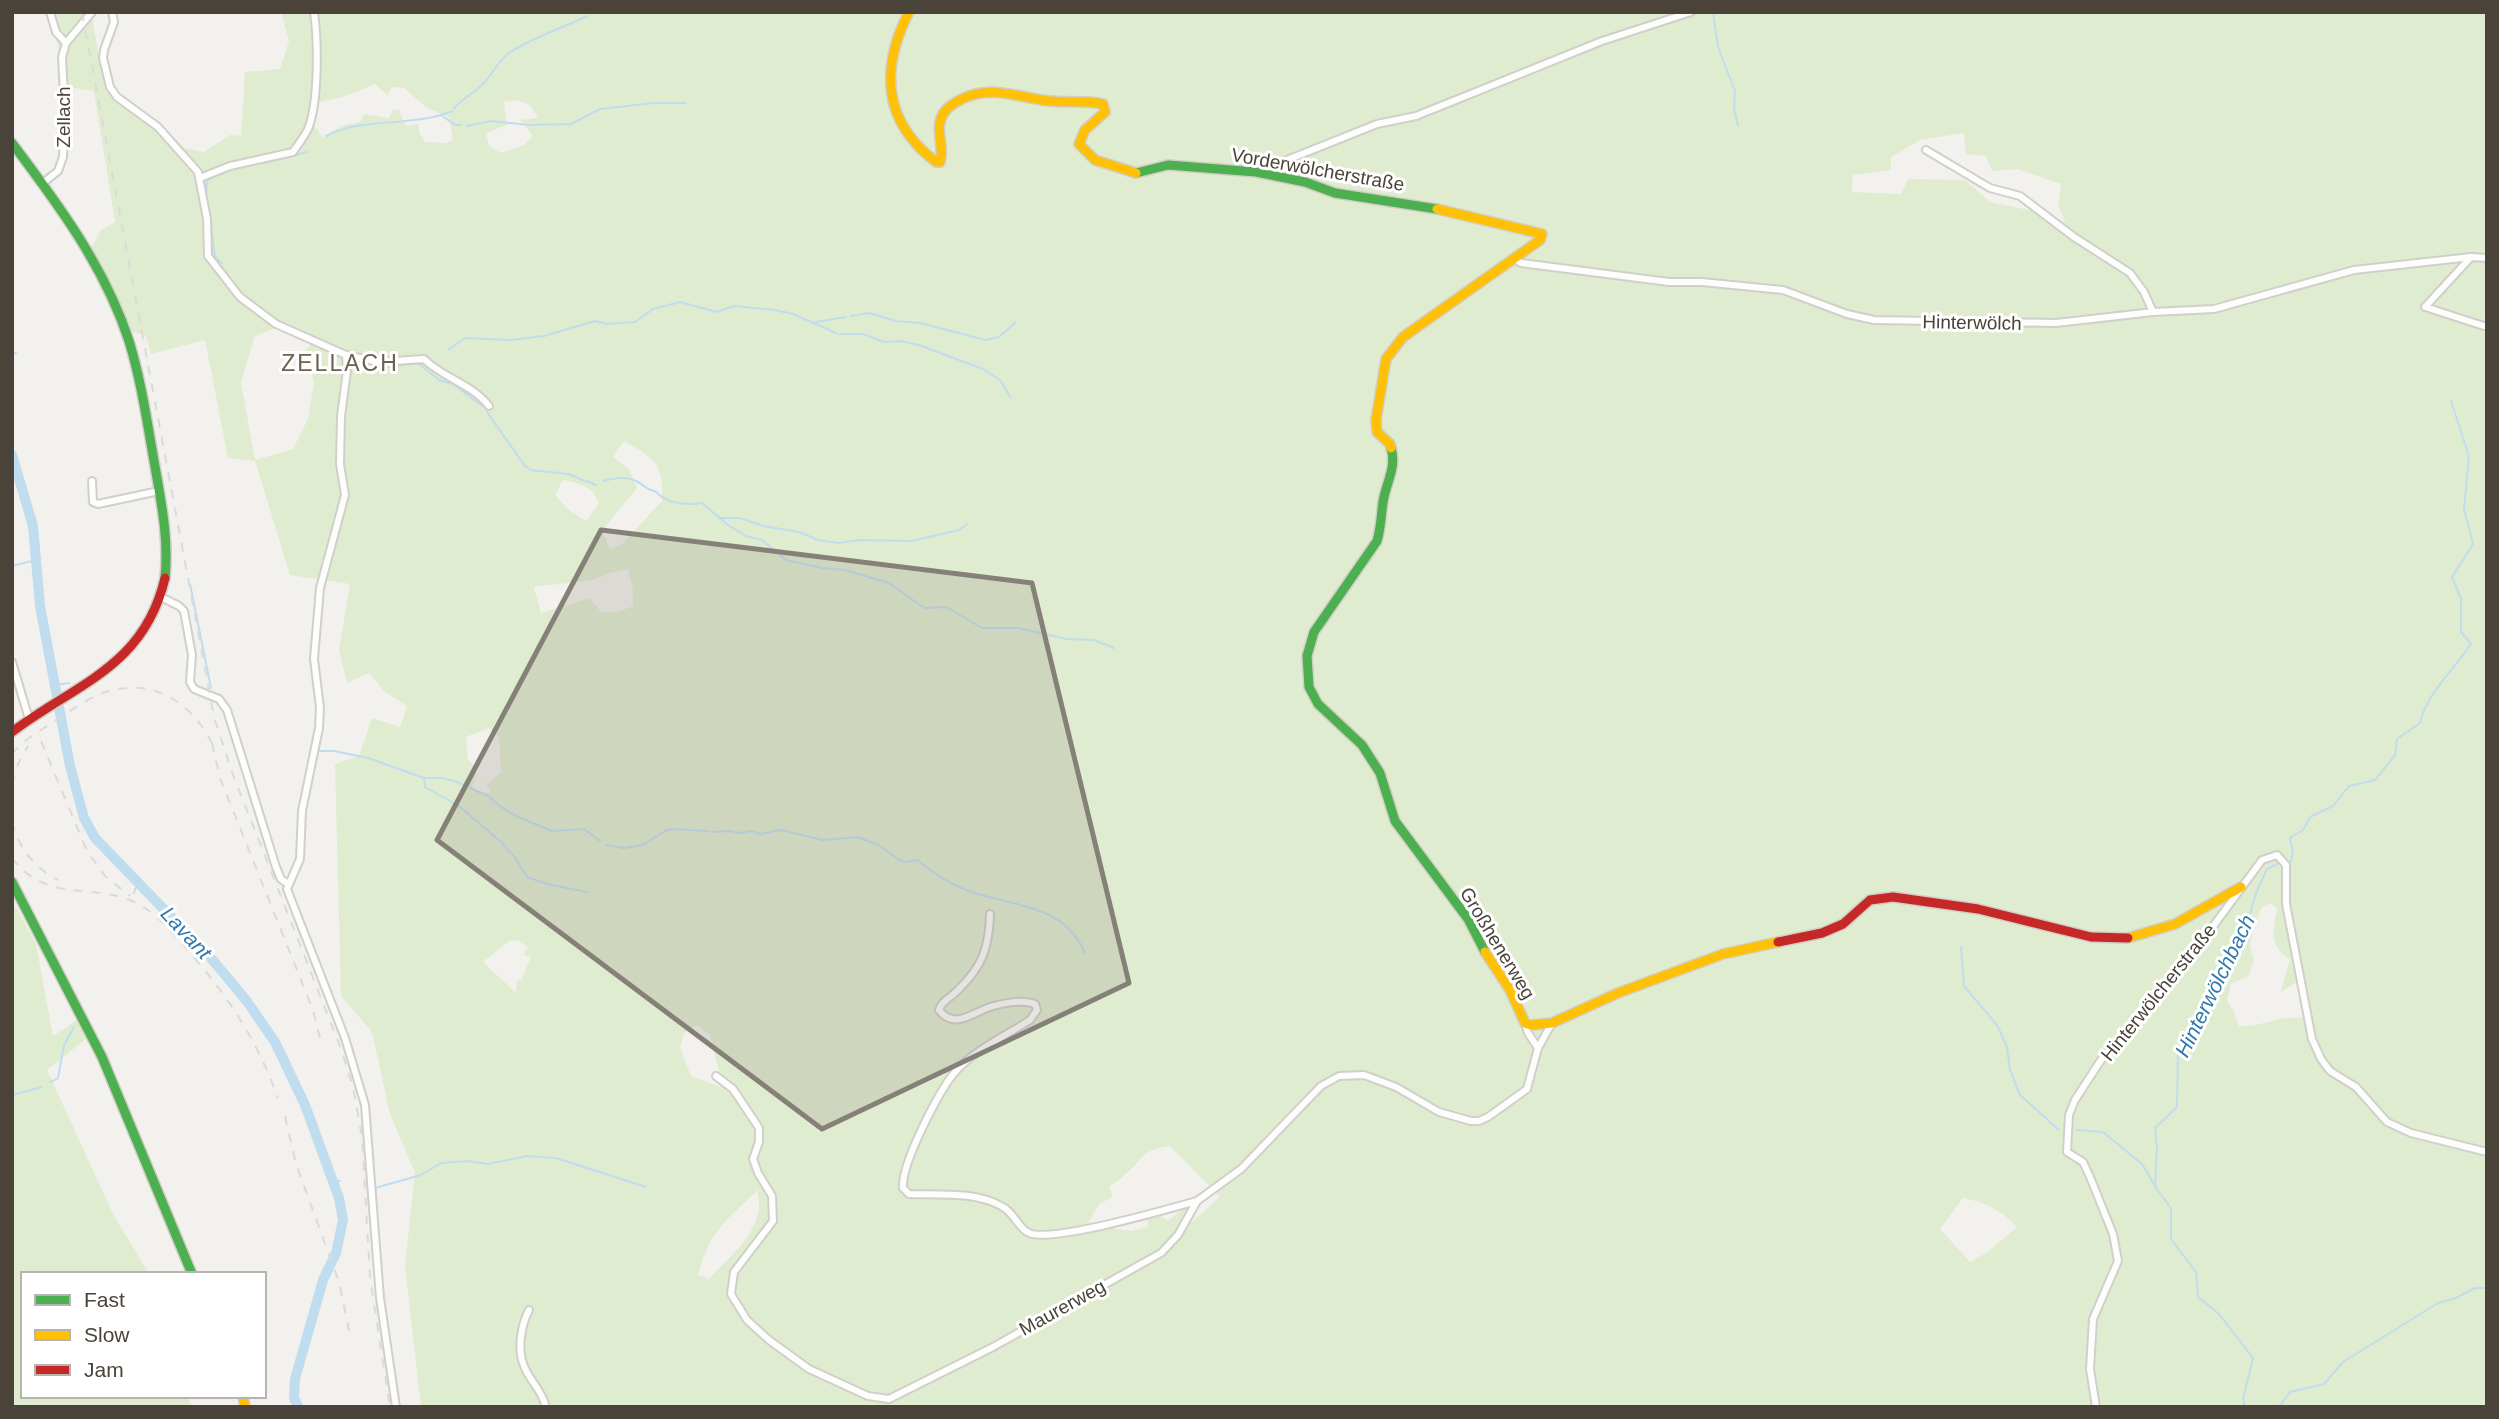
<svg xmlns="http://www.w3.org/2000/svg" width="2499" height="1419" font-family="Arial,sans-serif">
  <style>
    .green { fill: #e0eccf; fill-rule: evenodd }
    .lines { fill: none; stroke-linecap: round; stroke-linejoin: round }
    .stream { stroke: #c0dcef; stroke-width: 2 }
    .river { stroke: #c0dcef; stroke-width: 10 }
    .street-casing { stroke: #d1cfcb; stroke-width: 10 }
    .fast-casing { stroke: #d2cec5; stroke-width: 12 }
    .slow-casing { stroke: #d2cec5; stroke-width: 12 }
    .jam-casing { stroke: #d2cec5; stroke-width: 12 }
    .street { stroke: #fdfdfc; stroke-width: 6 }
    .fast { stroke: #4caf50; stroke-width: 9 }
    .slow { stroke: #ffc107; stroke-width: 9 }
    .jam { stroke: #c62828; stroke-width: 9 }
    .rail { stroke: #dadada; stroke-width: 2; stroke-dasharray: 9 9; stroke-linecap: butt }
    .marked { fill: #858078; fill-opacity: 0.2; stroke: #858078; stroke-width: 5; stroke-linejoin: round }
    .labels { text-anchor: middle; stroke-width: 6; stroke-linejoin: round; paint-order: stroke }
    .street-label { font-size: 19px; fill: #4a4339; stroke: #fff }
    .water-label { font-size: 21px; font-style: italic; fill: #3178ad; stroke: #fff }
    .quarter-label { font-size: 23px; letter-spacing: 2px; fill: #6d6150; stroke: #fff }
  </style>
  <rect width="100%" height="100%" fill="#f3f1ee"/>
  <g class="green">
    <path d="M49,12H91L104,83L125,104L160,124L184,148L204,152L230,135L241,136L245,72L280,69L289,41L281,12H2487V1407H421L405,1266L415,1173L390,1114L372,1032L341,996L335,764L359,756L372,718L400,727L407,706L385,692L369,673L347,683L339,650L350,584L290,575L255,461L228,458L205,340L151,354L146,336L131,331L91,249L101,230L115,222L94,91L68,87C62,62 56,38 49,12ZM375,84L387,95L392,87L404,88L427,108L449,117L453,140L445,143L425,142L419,132V124L406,126L399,110L393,109L389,118L364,114L360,122L341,126L323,138L313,123L314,111L319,102L343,97ZM517,100L531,106L538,118L520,120L533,136L524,145L501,153L489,146L486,133L507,125L504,102ZM1964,133L1966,154L1986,156L1992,171L2017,169L2061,184L2058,206L2065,220L2063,222L2029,210L1990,202L1965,180L1908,179L1901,194L1852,192L1853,175L1891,170V157L1920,140ZM283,325L315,339L306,350L314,382L308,419L293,449L255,460L241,382L255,336ZM624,441C655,459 664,463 662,501L621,545L610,549L602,531L637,488L629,469L613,457ZM563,480C580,483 593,487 599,503L586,521L570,511L555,495ZM628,569L633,589V606L618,612H601L590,598L541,613L534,587L593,580L606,574ZM489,728L499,738L501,772L487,784L491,794L472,789L476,772L475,766L468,760L466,737ZM2270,903L2277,908C2273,929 2268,947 2290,959L2280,993L2304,977L2311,1008L2301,1018C2278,1015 2261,1028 2239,1026L2233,1010L2227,1001L2231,984L2248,976L2254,961L2250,945L2254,927L2262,907ZM517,940L528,947L524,955L531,957L521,980H517L516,993L483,962L509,941ZM697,1025L710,1035L719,1071L726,1079L720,1087L691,1076L680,1048L684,1033ZM1170,1146L1220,1197L1192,1222L1190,1203L1168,1221L1158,1214L1147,1218L1148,1227L1132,1231L1087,1225L1099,1204L1113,1197L1109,1187C1115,1182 1122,1178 1128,1172C1146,1156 1142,1150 1170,1146ZM757,1191C768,1227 731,1255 709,1279L698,1275C709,1232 726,1220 757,1191ZM1963,1198C1985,1202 2001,1210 2017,1227L1986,1253L1970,1262L1940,1229Z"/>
    <polygon points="12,900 36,944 53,1036 77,1020 87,1038 47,1070 113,1214 149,1274 23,1274 23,1396 188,1396 191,1407 12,1407"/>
  </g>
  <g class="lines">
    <g class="stream">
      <polyline points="1713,12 1718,47 1735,91 1734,108 1738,126"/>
      <path d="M454,108C463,98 474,93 483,84C493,74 497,62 508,54C528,39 563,28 587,16"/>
      <polyline points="441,115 453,111"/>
      <polyline points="467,126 491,121 529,125 571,124 600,109 654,103 686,103"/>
      <path d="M326,136C361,118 403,126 441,115L455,125H461"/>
      <polyline points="247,165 269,162 307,152"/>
      <polyline points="220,173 235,168"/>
      <polyline points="206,196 207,181 215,175"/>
      <polyline points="210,219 215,257 222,263"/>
      <polyline points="851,316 869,313 896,321 920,323 986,340 999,337 1016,322"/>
      <polyline points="816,322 846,317"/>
      <polyline points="840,334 863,334 884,342 900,341 919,345 983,369 1001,381 1010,397"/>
      <polyline points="448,350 465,338 510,340 544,336 595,321 607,324 635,322 653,309 680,302 717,312 734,306 775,310 793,314 836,333"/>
      <polyline points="12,354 16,353"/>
      <polyline points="387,367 418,363 439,380 453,384 482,406"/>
      <polyline points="487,412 525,466 531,470 568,474 596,485"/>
      <path d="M603,481C613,479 624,476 634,480C643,483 645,490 655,491C666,503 686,506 702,503L728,525L746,536L762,540L786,560L822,568L845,570L889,583L924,608L946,607L982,628H1018L1067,639L1094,640L1114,648"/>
      <polyline points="719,518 740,518 763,526 799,532 818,540 838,543 860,540 912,541 959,530 967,524"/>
      <polyline points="12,566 36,560"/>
      <polyline points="190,584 211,688"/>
      <polyline points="55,685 69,683"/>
      <polyline points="318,751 334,751 368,758 424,778 442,778 457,782 488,796 501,807 518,817 552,831 584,829 600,841"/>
      <polyline points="424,778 425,787 459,806 501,842 514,856 527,877 547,884 587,892"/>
      <path d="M711,832L730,831L739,833L752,831L760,834L781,830L823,840L857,837L879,845L899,860L905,862L917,860C933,873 949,884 969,891C1012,907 1064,903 1085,953"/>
      <polyline points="606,845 624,848 643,845 665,831 672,829 707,831"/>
      <path d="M2290,864L2293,853L2290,838L2303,830L2310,817L2333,806L2349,786L2375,780L2395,755L2397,739L2420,723C2428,691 2453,671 2471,644L2461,632V599L2452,577L2473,544L2464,509L2469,456L2451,401"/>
      <polyline points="134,893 138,882"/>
      <polyline points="1961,947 1964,986 1997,1025 2007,1047 2010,1070 2020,1095 2059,1130"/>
      <polyline points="51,1082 58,1078 64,1045 74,1027"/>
      <polyline points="12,1095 42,1087"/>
      <polyline points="2076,1130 2103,1132 2142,1164 2154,1184"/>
      <polyline points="333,1182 340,1181"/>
      <polyline points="375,1188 421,1175 441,1163 467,1161 488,1164 527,1156 556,1158 646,1187"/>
      <polyline points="2245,1407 2243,1399 2253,1358 2219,1314 2198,1297 2196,1272 2171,1239 2171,1208 2155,1187 2157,1148 2155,1128 2177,1107 2178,1055 2202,1022 2222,967 2250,914 2256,893 2267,869 2277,864"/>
      <polyline points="2279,1407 2290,1392 2324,1384 2343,1362 2438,1303 2456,1298 2475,1288 2487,1288"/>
    </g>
    <polyline class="river" points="12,455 33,526 40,606 70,766 84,818 95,838 210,957 246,1000 275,1042 305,1105 339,1198 343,1220 336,1253 323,1280 295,1379 294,1398 298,1407"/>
    <defs>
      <g id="street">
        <polyline points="50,12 56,32 66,43"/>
        <path d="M112,12L114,22L104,50L103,58L110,87L117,97L158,127L198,172L207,219L208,256L240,297L276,324L346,355L378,362L424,359C443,378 472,384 489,406"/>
        <polyline points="1926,150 1990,188 2020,196 2074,237 2130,273 2144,292 2153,312"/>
        <polyline points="1257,172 1377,124 1416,116 1602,41 1691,12"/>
        <path d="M200,178L230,166L293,152C298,145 304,137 308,129C319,102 318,41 314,12"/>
        <polyline points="43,183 58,171 63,157 65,113 62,57 66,43 92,12"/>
        <polyline points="2471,257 2425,307 2487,327"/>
        <polyline points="1513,258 1521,263 1669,282 1702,282 1783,290 1847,314 1874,320 2056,323 2153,312 2214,309 2354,270 2471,257 2487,258"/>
        <polyline points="346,355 347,371 341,416 340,464 345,495 320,588 314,659 320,708 319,728 302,811 300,859 287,889 345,1038 365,1105 380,1298 396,1407"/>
        <polyline points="92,481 93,502 98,504 159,491"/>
        <polyline points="161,597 179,606 184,611 192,655 190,682 194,689 219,699 227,710 276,867 281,879 288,884"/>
        <polyline points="12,662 29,719"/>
        <path d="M990,914C989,947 983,966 958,990C952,997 941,1001 939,1010C954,1030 972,1013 990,1007C1002,1003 1023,999 1035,1004L1037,1010L1030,1020C1007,1035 973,1051 955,1072C939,1091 901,1164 903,1188L909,1194C939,1195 976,1191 1003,1207C1014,1213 1019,1229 1029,1233C1052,1243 1168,1209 1197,1201"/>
        <polyline points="1525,1023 1528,1033 1538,1048"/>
        <polyline points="716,1076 733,1089 759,1128 759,1142 753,1159 758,1173 772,1196 773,1221 734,1272 731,1294 747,1320 769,1340 809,1369 868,1396 889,1399 993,1347 1161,1253 1178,1235 1197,1201 1241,1169 1321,1086 1339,1076 1364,1075 1396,1087 1439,1112 1471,1121 1479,1121 1488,1117 1527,1089 1538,1048 1552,1023"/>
        <path d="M529,1310C521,1325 517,1350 524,1366C530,1382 541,1388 546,1407"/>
        <polyline points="2096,1407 2090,1369 2093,1319 2118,1261 2113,1234 2090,1177 2083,1162 2067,1152 2069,1115 2075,1100 2101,1060 2200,944 2262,860 2277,855 2286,865 2286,904 2312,1039 2321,1059 2330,1071 2356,1087 2387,1122 2411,1133 2487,1152"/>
      </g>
      <g id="fast">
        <path d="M12,143C58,204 105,267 129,341C141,380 147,421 154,461C161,501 169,538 165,578"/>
        <polyline points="1136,173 1168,165 1256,172 1305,182 1335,193 1437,209"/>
        <path d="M1391,448C1397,468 1386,482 1383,502C1381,516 1381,528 1377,541L1314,632L1307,656L1309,687L1318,704L1362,745L1380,773L1395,821L1468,919L1485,952"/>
        <polyline points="12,882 102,1057 192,1274"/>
      </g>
      <g id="slow">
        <path d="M909,12C880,69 883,122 936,162H940C945,146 934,130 943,114C948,106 956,102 964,98C994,85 1019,98 1049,101C1067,103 1085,100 1103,104L1105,112L1085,130L1079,144L1095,160L1136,173"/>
        <polyline points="1391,448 1390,444 1377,432 1376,420 1386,359 1403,337 1540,240 1542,234 1437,209"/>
        <polyline points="2128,938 2175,924 2241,887"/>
        <polyline points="1485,952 1510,990 1525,1023 1531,1025 1552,1023 1618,993 1723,954 1778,942"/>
        <polyline points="243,1396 245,1407"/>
      </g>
      <g id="jam">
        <path d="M12,732C77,683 144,667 165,578"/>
        <polyline points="1778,942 1822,933 1843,924 1870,900 1893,897 1978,909 2091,937 2128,938"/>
      </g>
    </defs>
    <use href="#street" class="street-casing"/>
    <use href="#fast" class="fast-casing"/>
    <use href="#slow" class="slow-casing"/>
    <use href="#jam" class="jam-casing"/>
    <use href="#street" class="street"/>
    <use href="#fast" class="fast"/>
    <use href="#slow" class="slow"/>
    <use href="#jam" class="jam"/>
    <g class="rail">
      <polyline points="82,12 214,717 233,775 340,1046 353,1087 362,1137 370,1278 390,1407"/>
      <polyline points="41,741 87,851 105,876 130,896"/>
      <polyline points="212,743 220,778 313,1010 320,1038"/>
      <path d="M12,754C24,739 43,729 59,718C72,710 85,700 100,694C153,674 196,704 216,752"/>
      <polyline points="12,784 18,764 28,746"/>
      <path d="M12,822C19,848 34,868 58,880"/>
      <path d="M12,858C47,903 87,883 130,900C154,910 169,929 186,948C228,996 256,1038 278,1098"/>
      <polyline points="285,1116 296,1164 339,1282 350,1335"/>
    </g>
  </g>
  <path class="marked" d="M601,530L1032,583L1129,983L822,1129L437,840Z"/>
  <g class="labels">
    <g class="street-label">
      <text transform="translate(63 117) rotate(-90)" y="7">Zellach</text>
      <text transform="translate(1318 169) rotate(10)" y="7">Vorderwölcherstraße</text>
      <text transform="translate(1972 322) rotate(1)" y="7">Hinterwölch</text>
      <text transform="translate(1498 943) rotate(59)" y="7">Großhenerweg</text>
      <text transform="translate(2158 992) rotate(-51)" y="7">Hinterwölcherstraße</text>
      <text transform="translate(1062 1307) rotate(-29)" y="7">Maurerweg</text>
    </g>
    <g class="water-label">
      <text transform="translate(186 933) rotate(47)" y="7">Lavant</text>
      <text transform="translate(2215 986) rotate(-64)" y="7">Hinterwölchbach</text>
    </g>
    <g class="quarter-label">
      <text x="340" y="371">ZELLACH</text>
    </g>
  </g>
  <rect width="2499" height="1419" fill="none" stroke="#4a4339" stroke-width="28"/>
  <rect x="21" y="1272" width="245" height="126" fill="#ffffff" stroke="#b7b4b0" stroke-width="2"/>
  <rect x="35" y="1295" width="35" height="10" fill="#4caf50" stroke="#b7b4b0" stroke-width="2"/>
  <text x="84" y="1307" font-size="21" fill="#4a4339">Fast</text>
  <rect x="35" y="1330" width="35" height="10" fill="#ffc107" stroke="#b7b4b0" stroke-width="2"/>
  <text x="84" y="1342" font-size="21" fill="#4a4339">Slow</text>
  <rect x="35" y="1365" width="35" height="10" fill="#c62828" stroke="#b7b4b0" stroke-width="2"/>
  <text x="84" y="1377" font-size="21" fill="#4a4339">Jam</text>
</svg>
